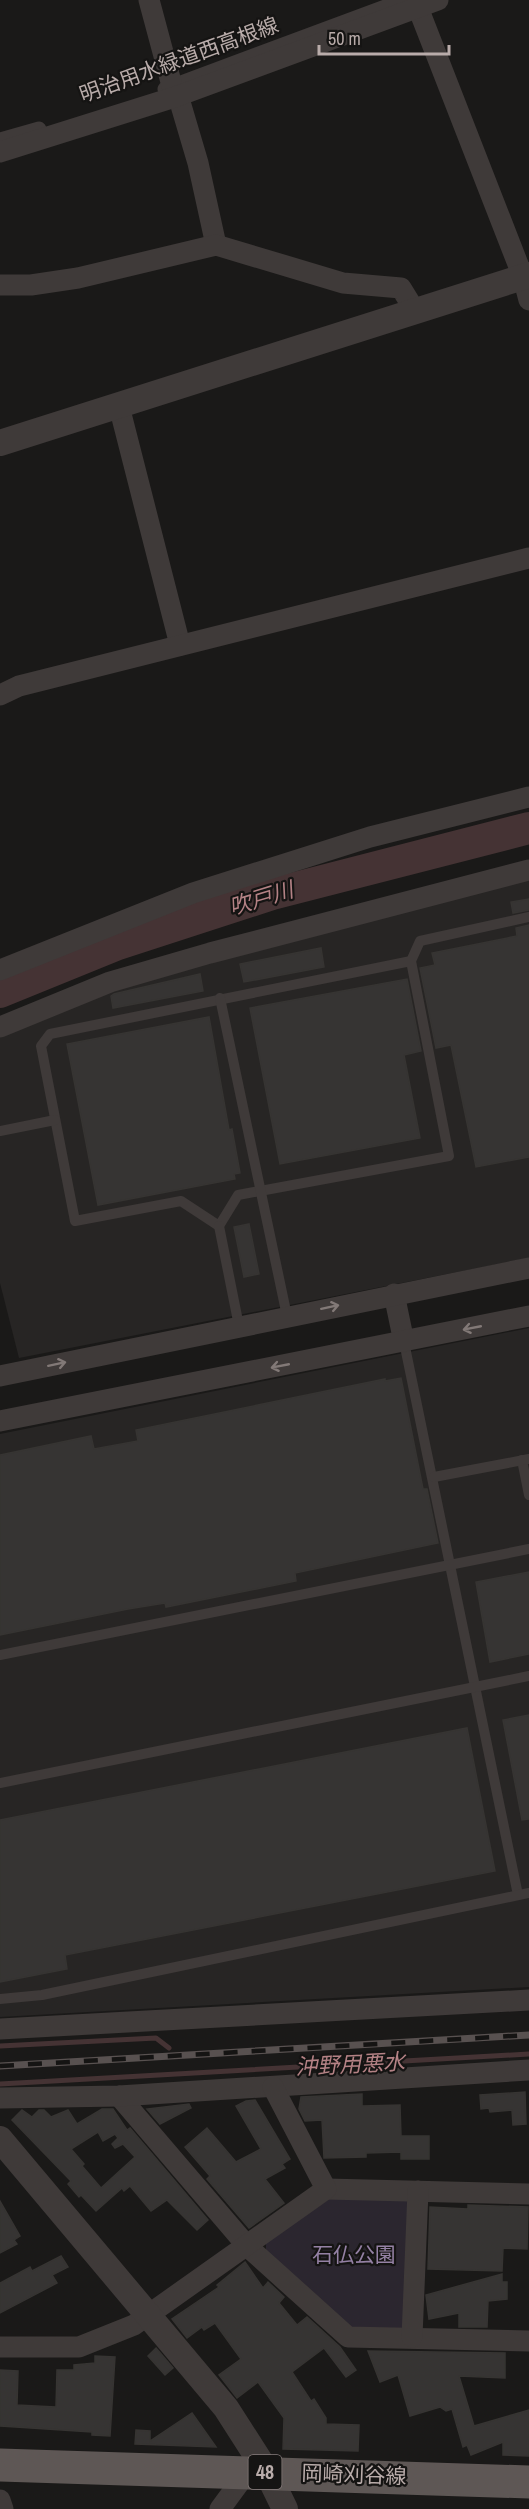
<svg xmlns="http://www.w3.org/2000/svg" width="529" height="2509" font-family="'Archivo Narrow','Noto Sans JP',sans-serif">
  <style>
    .built { fill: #272524 }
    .green { fill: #2b262f }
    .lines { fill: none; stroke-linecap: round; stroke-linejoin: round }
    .stream { stroke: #453334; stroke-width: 5 }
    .river { stroke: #453334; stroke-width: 32 }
    .building { fill: #363433; stroke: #363432; stroke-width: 1.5; fill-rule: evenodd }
    .service { stroke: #3f3a39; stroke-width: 10 }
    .pedestrian { stroke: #3f3a39; stroke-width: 15 }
    .minor { stroke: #3f3a39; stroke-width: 21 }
    .tertiary { stroke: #3f3a39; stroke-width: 26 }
    .primary { stroke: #5e5755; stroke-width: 33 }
    .rail-casing { stroke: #585150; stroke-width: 7 }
    .rail { stroke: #151413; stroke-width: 4.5; stroke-dasharray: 14; stroke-linecap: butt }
    .oneway { stroke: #827977 }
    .labels { text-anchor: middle; stroke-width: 4.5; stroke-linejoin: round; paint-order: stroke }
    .shield { fill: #151413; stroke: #887e7d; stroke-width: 1.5 }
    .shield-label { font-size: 20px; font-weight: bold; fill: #b9acaa }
    .street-label { font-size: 21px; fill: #b9acaa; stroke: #151413 }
    .park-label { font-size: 21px; fill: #9481a4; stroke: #151413 }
    .water-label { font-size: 22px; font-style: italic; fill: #b48285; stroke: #151413 }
  </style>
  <rect width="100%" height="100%" fill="#1a1918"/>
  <g class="built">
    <polygon points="529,878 529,1258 19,1358 0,1283 0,1036 116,987"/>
    <polygon points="529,1328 529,1987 0,2017 0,1434"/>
  </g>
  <polygon class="green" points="331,2198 407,2198 413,2206 408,2323 399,2330 350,2327 266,2252 266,2242"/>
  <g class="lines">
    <g class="stream">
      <polyline points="0,2046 156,2038 169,2048"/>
      <polyline points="0,2084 529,2054"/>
    </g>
    <polyline class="river" points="0,992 118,944 272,894 529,828"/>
  </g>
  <g class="building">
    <polygon points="529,899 529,910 513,913 511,902"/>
    <polygon points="529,925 529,1157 476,1167 451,1045 436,1048 420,968 435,965 432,953 517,936 516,928"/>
    <polygon points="321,948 324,967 244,982 240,964"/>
    <polygon points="200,974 203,991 113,1008 111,996 114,994"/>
    <polygon points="407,979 421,1051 404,1055 420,1138 280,1164 250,1008"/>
    <polygon points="209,1017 229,1130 232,1129 240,1173 234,1174 235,1179 98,1205 67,1044"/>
    <polygon points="249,1224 259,1274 244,1277 234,1227"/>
    <polygon points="401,1378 423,1489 427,1489 438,1543 295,1573 296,1581 166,1607 165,1603 128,1609 0,1635 0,1455 91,1436 94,1449 138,1441 136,1430 385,1379 385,1381"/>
    <polygon points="529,1572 529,1654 490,1662 476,1582"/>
    <polygon points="529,1715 529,1819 522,1820 503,1720"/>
    <polygon points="467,1728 495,1871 65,1955 67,1969 0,1982 0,1820"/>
    <polygon points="525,2092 526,2124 513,2125 512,2110 490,2112 489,2108 481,2109 480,2095"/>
    <polygon points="362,2094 362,2106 400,2105 401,2136 429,2136 429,2159 401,2159 401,2152 366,2153 366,2157 324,2158 322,2120 305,2121 299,2109 301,2097"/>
    <polygon points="255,2100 290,2159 282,2164 285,2168 265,2179 284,2203 249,2228 207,2179 210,2176 185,2147 207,2128 236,2162 261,2149 236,2106 246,2101"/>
    <polygon points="189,2104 191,2108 160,2124 147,2109"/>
    <path d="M102,2109H113L127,2130L130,2128L208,2220L197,2230L167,2200L151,2211L130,2186L124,2191L122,2188L96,2211L81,2195L79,2197L68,2184L71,2181L12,2120L22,2110L32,2117L39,2110H44L51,2117L68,2110L77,2124ZM98,2132L103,2141L115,2134L118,2138L112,2144L115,2148L123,2144L135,2157L101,2188L82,2166L84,2164L71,2149Z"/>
    <polygon points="0,2201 20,2236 14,2240 17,2244 0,2253"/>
    <polygon points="468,2205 528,2207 527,2249 503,2248 502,2271 428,2269 430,2207 468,2209"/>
    <polygon points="61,2256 68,2267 52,2275 57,2283 0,2313 0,2283 30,2267 32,2271"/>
    <polygon points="245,2262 263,2288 268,2282 284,2297 279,2303 297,2325 307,2317 340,2347 356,2370 346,2377 324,2348 292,2372 311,2401 314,2399 326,2418 326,2424 359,2425 358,2451 283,2449 284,2418 258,2382 237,2398 219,2375 241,2359 215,2323 204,2330 202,2327 187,2338 172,2319 219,2287 217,2285"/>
    <polygon points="502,2274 502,2282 507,2282 507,2299 488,2301 487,2327 459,2327 459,2313 429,2319 426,2295"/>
    <polygon points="156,2348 173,2368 165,2375 148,2356"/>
    <polygon points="368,2351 505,2353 505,2378 459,2376 474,2426 529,2410 529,2456 503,2455 503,2442 471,2455 467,2445 463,2447 452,2409 446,2411 440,2407 410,2416 398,2375 380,2382"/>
    <polygon points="95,2356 115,2357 110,2436 92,2435 92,2432 0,2426 0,2370 18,2371 17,2405 56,2407 57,2370 74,2370 74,2365 95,2363"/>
    <polygon points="192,2413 216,2447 135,2444 136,2430 150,2431 150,2441"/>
  </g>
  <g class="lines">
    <g class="service">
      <polyline points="411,961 449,1156 238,1195 219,1226 181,1201 75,1221 41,1046 50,1034 411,961 420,941 529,917"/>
      <polyline points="220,998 287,1316"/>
      <polyline points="0,1131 55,1120"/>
      <polyline points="219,1226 239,1326"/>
      <polyline points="404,1342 518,1895"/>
      <polyline points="522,1460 529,1495"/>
      <polyline points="434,1477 529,1459"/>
      <polyline points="0,1655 529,1549"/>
      <polyline points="0,1783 529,1676"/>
      <polyline points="0,1999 42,1995 529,1893"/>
    </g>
    <g class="pedestrian">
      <polyline points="165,89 404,0"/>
      <polyline points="0,140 39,129"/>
    </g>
    <g class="minor">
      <polyline points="149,0 175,97 180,102 198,163 216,245"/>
      <polyline points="415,0 523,277 529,300"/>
      <polyline points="0,152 175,97 438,0"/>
      <polyline points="0,285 31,285 78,278 216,245 343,283 401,288 409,301 412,314"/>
      <polyline points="119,406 180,645"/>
      <polyline points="0,695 19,686 529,558"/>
      <polyline points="0,970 193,893 370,837 529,797"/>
      <polyline points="0,1027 110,982 210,953 529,870"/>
      <polyline points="394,1294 404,1342"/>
      <polyline points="0,1376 529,1268"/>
      <polyline points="0,1421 529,1316"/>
      <polyline points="0,2029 529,2000"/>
      <polyline points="119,2096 248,2247 348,2337 529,2341"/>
      <polyline points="0,2098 119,2096 529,2070"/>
      <polyline points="326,2189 529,2194"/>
      <polyline points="412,2337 418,2191"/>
      <polyline points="0,2347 79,2347 134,2325 326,2189 273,2087"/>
      <polyline points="0,2500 3,2509"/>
      <polyline points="220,2509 248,2471"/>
    </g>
    <g class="tertiary">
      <polyline points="0,443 529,275"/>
      <polyline points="0,2139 226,2408 267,2472 285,2509"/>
    </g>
    <polyline class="primary" points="0,2465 529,2482"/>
    <defs>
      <polyline id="rail" points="0,2066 529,2035"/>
    </defs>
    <use href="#rail" class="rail-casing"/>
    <use href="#rail" class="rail"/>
  </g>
  <defs><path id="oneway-shaft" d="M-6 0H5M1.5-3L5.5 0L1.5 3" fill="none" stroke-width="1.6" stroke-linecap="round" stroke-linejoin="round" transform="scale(1.5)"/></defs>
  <g class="oneway">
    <use href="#oneway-shaft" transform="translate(330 1307) rotate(-12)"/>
    <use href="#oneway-shaft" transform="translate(472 1328) rotate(169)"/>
    <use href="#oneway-shaft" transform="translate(57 1364) rotate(-12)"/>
    <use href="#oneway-shaft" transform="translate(280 1366) rotate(169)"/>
  </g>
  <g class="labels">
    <rect class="shield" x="248.5" y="2455" width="33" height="34" rx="4.5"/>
    <g class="shield-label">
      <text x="265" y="2479">48</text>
    </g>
    <g class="street-label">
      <text transform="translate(179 60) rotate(-20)" y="7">明治用水緑道西高根線</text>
      <text transform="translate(354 2475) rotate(2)" y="7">岡崎刈谷線</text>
    </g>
    <g class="park-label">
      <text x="354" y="2262">石仏公園</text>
    </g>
    <g class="water-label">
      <text transform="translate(261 898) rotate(-17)" y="8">吹戸川</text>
      <text transform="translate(350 2064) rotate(-3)" y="8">沖野用悪水</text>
    </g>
  </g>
  <path d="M319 45v9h130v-9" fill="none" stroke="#b9acaa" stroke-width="3"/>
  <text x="328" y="45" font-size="18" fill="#b9acaa" stroke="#151413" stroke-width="4.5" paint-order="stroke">50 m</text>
</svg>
